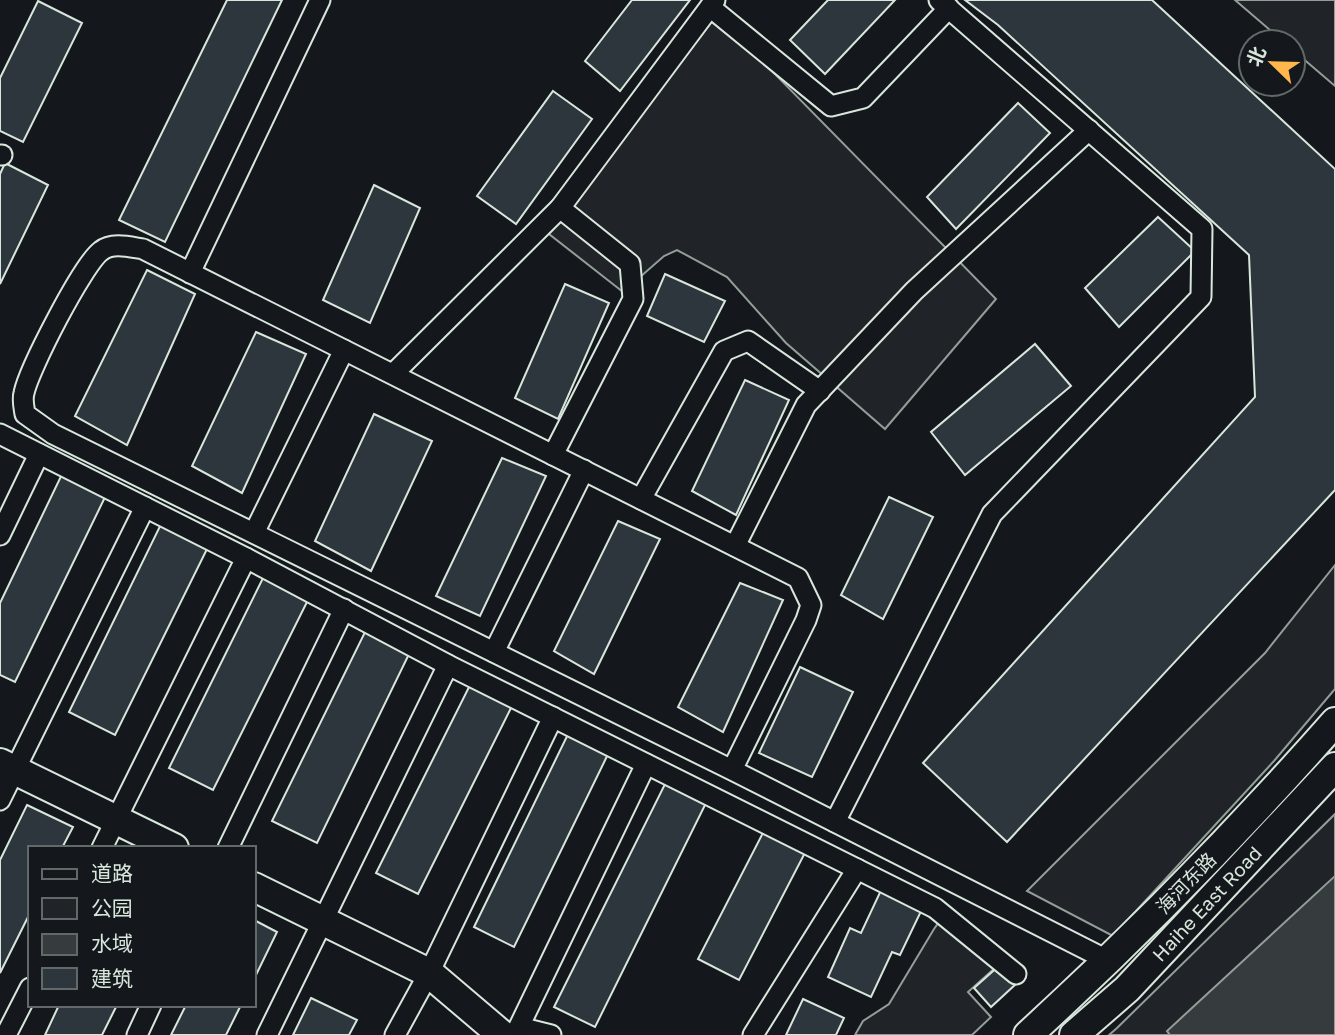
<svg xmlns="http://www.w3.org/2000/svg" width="1335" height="1035" font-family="'Golos Text','Noto Sans SC',sans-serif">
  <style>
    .green { fill: #202428; stroke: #939e99; stroke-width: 2 }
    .water { fill: #363b3e; stroke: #939e99; stroke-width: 2 }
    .building { fill: #2c363c; stroke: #d8e6dc; stroke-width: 2 }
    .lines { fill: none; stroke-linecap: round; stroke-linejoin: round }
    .street-casing { stroke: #d8e6dc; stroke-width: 23 }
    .secondary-casing { stroke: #d8e6dc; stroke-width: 32 }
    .street { stroke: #14181c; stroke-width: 19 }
    .secondary { stroke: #14181c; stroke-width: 28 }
    .labels { text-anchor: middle; stroke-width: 5; stroke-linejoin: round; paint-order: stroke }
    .street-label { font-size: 19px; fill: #d8e6dc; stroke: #14181c }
  </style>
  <rect width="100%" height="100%" fill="#14181c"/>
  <g class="green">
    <polygon points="1235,0 1335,0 1335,86 1293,50 1293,42 1284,42"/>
    <polygon points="717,15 996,299 885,429 786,343 727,277 677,250 664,256 623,292 549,234"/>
    <polygon points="1335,565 1335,689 1274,761 1113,936 1027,891 1265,653"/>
    <polygon points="1335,814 1335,1035 1109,1035 1117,1028"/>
    <polygon points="944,915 1006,958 968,992 991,1017 972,1035 855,1035 863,1021 889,1004 934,929"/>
  </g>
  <polygon class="water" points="1335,876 1335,1035 1170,1035 1167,1031"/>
  <g class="building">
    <polygon points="227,0 282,0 165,242 119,220"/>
    <polygon points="632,0 690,0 620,91 585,61"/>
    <polygon points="828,0 895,0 825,74 790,40"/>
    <polygon points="965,0 1152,0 1335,169 1335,490 1007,842 923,763 1255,397 1249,255 998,25"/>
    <polygon points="38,1 82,23 23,142 0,131 0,78"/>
    <polygon points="553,91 592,119 516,224 477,196"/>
    <polygon points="1018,103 1050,133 956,229 927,197"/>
    <polygon points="5,163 48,185 0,284 0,174"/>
    <polygon points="374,185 420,208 370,323 323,300"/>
    <polygon points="1158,217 1195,251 1119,327 1085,288"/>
    <polygon points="147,270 195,294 127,445 75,416"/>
    <polygon points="665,274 725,301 704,342 647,316"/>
    <polygon points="565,284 609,303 558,419 515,398"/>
    <polygon points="256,332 306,354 242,493 192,466"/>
    <polygon points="1035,344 1071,386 965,475 931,432"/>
    <polygon points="745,380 789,400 736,515 692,491"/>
    <polygon points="374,414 432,441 371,571 315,541"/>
    <polygon points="502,458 546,476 480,616 436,596"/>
    <polygon points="65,468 109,489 15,682 0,675 0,603"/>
    <polygon points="889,497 933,517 883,619 841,595"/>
    <polygon points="164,518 211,541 115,735 69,712"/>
    <polygon points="618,521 660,539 594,674 554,651"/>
    <polygon points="264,576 309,598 213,790 169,768"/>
    <polygon points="740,583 783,600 723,732 678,707"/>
    <polygon points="367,628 411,650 317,843 272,821"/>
    <polygon points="800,667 853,692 812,777 759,753"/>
    <polygon points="472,681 514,702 418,894 376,873"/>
    <polygon points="571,728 611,748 514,947 474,927"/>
    <polygon points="669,776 709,797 595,1027 554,1007"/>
    <polygon points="27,805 73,827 62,848 30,848 30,913 0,973 0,860"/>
    <polygon points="767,825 808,847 739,980 698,959"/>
    <polygon points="883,886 924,905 900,955 892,952 871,997 828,977 850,928 861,933"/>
    <polygon points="254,920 277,932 254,979"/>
    <polygon points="1001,964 1017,983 991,1007 974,988"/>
    <polygon points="311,998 357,1020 349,1035 293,1035"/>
    <polygon points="803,999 844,1018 836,1035 786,1035"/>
    <polygon points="59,1005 117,1005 102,1035 45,1035"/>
    <polygon points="186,1005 241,1005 226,1035 171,1035"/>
  </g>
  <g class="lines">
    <defs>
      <g id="street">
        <polyline points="710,7 831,106 863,98 949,8"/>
        <polyline points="0,155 2,155"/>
        <polyline points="190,273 320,0"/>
        <polyline points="393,374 560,208 715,0"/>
        <polyline points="0,434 246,558 448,665 935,908 1016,974"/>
        <polyline points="553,455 633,299 630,264 560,208"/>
        <polyline points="641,499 724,351 748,341 820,391"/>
        <polyline points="254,533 344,350"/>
        <polyline points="0,535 39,454"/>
        <polyline points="735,546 806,405 914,291 1089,130"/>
        <polyline points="494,652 584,470"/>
        <path d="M732,770L806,620L811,605L798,578L143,249C130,247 112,242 101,251C83,264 29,369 24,393C22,400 24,407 25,414L53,434L732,770L1109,961"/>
        <polyline points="0,800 145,507"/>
        <polyline points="835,822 992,514 1201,297 1202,229 939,0"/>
        <polyline points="102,848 246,558"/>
        <polyline points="228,848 344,609"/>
        <polyline points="519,1027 551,1035"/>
        <polyline points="6,1035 30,988"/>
        <polyline points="137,1035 151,1005"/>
        <polyline points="267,1035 448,665"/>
        <polyline points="395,1035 429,973 553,717"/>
        <polyline points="515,1035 646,764"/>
        <polyline points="753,1035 857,869"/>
      </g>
      <g id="secondary">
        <polyline points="0,763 174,848"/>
        <polyline points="254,887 429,973 502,1035"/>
        <path d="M1028,1035C1136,936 1238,832 1335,722"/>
        <path id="s1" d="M1074,1035L1127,989L1335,767"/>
      </g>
    </defs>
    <use href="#street" class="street-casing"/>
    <use href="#secondary" class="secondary-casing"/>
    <use href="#street" class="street"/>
    <use href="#secondary" class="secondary"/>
  </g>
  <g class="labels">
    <g class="street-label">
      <text transform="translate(1186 883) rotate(-46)" y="7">海河东路</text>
      <text dy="7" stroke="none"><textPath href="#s1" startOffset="187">Haihe East Road</textPath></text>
    </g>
  </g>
  <rect x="28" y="846" width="228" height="161" fill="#14181c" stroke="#626a69" stroke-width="2"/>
  <rect x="42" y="869" width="35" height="10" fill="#14181c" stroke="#626a69" stroke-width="2"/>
  <text x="91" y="881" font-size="21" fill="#d8e6dc">道路</text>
  <rect x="42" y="898" width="35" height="21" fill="#202428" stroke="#626a69" stroke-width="2"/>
  <text x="91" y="916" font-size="21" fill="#d8e6dc">公园</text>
  <rect x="42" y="934" width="35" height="21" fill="#363b3e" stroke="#626a69" stroke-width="2"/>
  <text x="91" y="951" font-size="21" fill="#d8e6dc">水域</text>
  <rect x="42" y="968" width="35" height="21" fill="#2c363c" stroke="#626a69" stroke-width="2"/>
  <text x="91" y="986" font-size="21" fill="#d8e6dc">建筑</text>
  <g transform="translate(1272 63) rotate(293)"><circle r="33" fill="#14181c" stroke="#626a69" stroke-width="2"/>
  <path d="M0-5L12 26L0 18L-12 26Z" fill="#ffb74d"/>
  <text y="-10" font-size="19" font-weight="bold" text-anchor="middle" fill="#d8e6dc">北</text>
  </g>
</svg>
